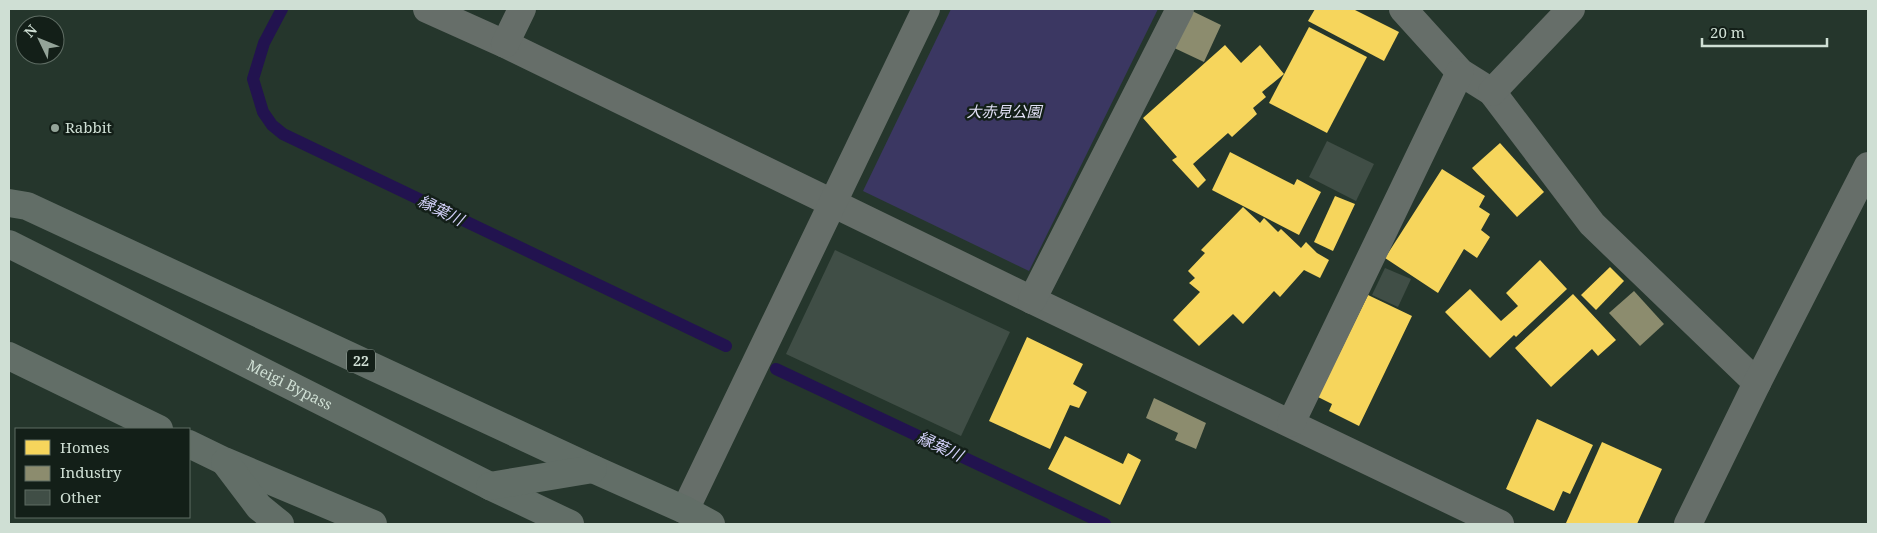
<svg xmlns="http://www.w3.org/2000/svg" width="1877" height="533" font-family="'Noto Serif','Noto Sans JP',serif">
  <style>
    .green { fill: #3b3762 }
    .homes { fill: #f6d55c }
    .industry { fill: #8c8c6e }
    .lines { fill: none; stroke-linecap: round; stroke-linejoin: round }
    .stream { stroke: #22134f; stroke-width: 12 }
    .building { fill: #404e46 }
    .minor { stroke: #666e69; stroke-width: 28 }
    .trunk { stroke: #626e67; stroke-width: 28 }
    .poi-dot { fill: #94a499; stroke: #131f18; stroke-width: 2 }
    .labels { text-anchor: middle; stroke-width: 5; stroke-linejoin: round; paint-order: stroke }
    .shield { fill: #131f18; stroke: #97a59c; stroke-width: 1 }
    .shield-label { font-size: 14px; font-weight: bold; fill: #cfdfd4 }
    .park-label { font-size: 15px; font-style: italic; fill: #e2e1f6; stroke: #131f18 }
    .poi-label { font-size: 15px; fill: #cfdfd4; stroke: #131f18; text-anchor: start }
    .street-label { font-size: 15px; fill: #cfdfd4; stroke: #131f18 }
    .water-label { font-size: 16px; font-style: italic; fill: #d3d1fa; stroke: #131f18 }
  </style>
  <rect width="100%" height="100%" fill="#25362c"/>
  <polygon class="green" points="951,9 1158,9 1029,271 863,191"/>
  <g class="homes">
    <polygon points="1315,9 1353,9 1399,32 1384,61 1308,21"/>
    <polygon points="1309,27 1367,57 1327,133 1269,103"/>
    <polygon points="1225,45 1241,63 1260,45 1284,74 1262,92 1266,97 1253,108 1257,114 1232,137 1228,133 1193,164 1206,180 1198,188 1172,160 1177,157 1143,118"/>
    <polygon points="1500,143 1544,192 1517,217 1472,168"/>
    <polygon points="1230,152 1294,185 1297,179 1321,192 1299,235 1212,190"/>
    <polygon points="1442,169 1485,196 1479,207 1490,214 1481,230 1490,237 1477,258 1464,249 1438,293 1385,258"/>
    <polygon points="1335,196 1355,204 1333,251 1314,242"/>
    <polygon points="1243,207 1260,223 1264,218 1278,232 1281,229 1301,248 1306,242 1317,253 1329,260 1320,278 1304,270 1280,297 1274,291 1243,324 1233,314 1199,346 1173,320 1200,292 1189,283 1195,278 1188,271 1205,253 1201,250"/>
    <polygon points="1540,260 1567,289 1516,337 1514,335 1490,358 1445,312 1470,289 1501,321 1518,306 1506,293"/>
    <polygon points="1610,267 1624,281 1596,310 1581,295"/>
    <polygon points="1573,294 1616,340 1598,356 1592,349 1551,387 1515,348"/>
    <polygon points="1368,295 1412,316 1359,426 1329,411 1332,404 1318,397"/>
    <polygon points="1027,337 1083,364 1073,384 1087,392 1079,408 1070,405 1050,449 989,421"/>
    <polygon points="1537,419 1593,445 1570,494 1563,491 1554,511 1506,489"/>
    <polygon points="1065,436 1123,464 1128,453 1141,460 1120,505 1048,469"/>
    <polygon points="1602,442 1662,469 1637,524 1566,523"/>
  </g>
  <g class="industry">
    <polygon points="1188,9 1221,25 1204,62 1170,46"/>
    <polygon points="1634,291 1664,324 1640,346 1609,313"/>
    <polygon points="1154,398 1206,423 1196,449 1175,440 1178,433 1146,418"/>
  </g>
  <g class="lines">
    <g class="stream">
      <polyline points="282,9 264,43 253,79 263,112 272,125 283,134 726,346"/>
      <polyline points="776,369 1105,524"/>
    </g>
  </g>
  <g class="building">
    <polygon points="1327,141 1374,164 1356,201 1309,177"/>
    <polygon points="835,250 1010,332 961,436 786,354"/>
    <polygon points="1385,268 1411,279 1398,307 1372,295"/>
  </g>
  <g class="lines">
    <g class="minor">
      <polyline points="427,9 505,44 1032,300 1500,524"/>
      <polyline points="1403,9 1460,72 1492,92 1592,224 1757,383"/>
      <polyline points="505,44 522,9"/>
      <polyline points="1492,92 1571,9"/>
      <polyline points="1032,300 1180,9"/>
      <polyline points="1291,423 1460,72"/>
      <polyline points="685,510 926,9"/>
      <polyline points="1688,524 1757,383 1868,166"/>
    </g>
    <g class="trunk">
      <polyline points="9,203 27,206 593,469 685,510 711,524"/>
      <path id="s1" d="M9,244L490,486L570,524"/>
      <polyline points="9,356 159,429"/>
      <polyline points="189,444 224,461 373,524"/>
      <polyline points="225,462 259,507 280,524"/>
      <polyline points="490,486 593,469"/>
    </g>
  </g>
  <circle class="poi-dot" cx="55" cy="128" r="5"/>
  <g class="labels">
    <rect class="shield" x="347" y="349.5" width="28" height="23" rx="4"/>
    <g class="shield-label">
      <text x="361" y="366">22</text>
    </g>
    <g class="park-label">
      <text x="1004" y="117">大赤見公園</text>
    </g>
    <g class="poi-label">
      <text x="65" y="133">Rabbit</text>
    </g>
    <g class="street-label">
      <text dy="5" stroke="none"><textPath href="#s1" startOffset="314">Meigi Bypass</textPath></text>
    </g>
    <g class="water-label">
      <text transform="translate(441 210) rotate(26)" y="6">縁葉川</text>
      <text transform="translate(940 446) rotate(25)" y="6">縁葉川</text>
    </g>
  </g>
  <rect width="1877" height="533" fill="none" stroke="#cfdfd4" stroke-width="20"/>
  <rect x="15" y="428" width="175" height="90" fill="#131f18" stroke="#5e6c63"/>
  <rect x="25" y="440" width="25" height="15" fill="#f6d55c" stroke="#5e6c63"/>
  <text x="60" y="453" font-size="15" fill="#cfdfd4">Homes</text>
  <rect x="25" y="466" width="25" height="15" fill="#8c8c6e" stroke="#5e6c63"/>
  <text x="60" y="478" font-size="15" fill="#cfdfd4">Industry</text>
  <rect x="25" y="490" width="25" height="15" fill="#404e46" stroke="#5e6c63"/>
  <text x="60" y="503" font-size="15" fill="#cfdfd4">Other</text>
  <g transform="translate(40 40) rotate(313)"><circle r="24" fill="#131f18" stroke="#5e6c63"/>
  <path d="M0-4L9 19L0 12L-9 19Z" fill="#94a499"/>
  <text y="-8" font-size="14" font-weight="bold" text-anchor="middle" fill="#cfdfd4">N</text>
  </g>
  <path d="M1702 38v8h125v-8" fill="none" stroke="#cfdfd4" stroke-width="2.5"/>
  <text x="1710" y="38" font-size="15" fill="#cfdfd4" stroke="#131f18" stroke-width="4" paint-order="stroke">20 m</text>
</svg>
